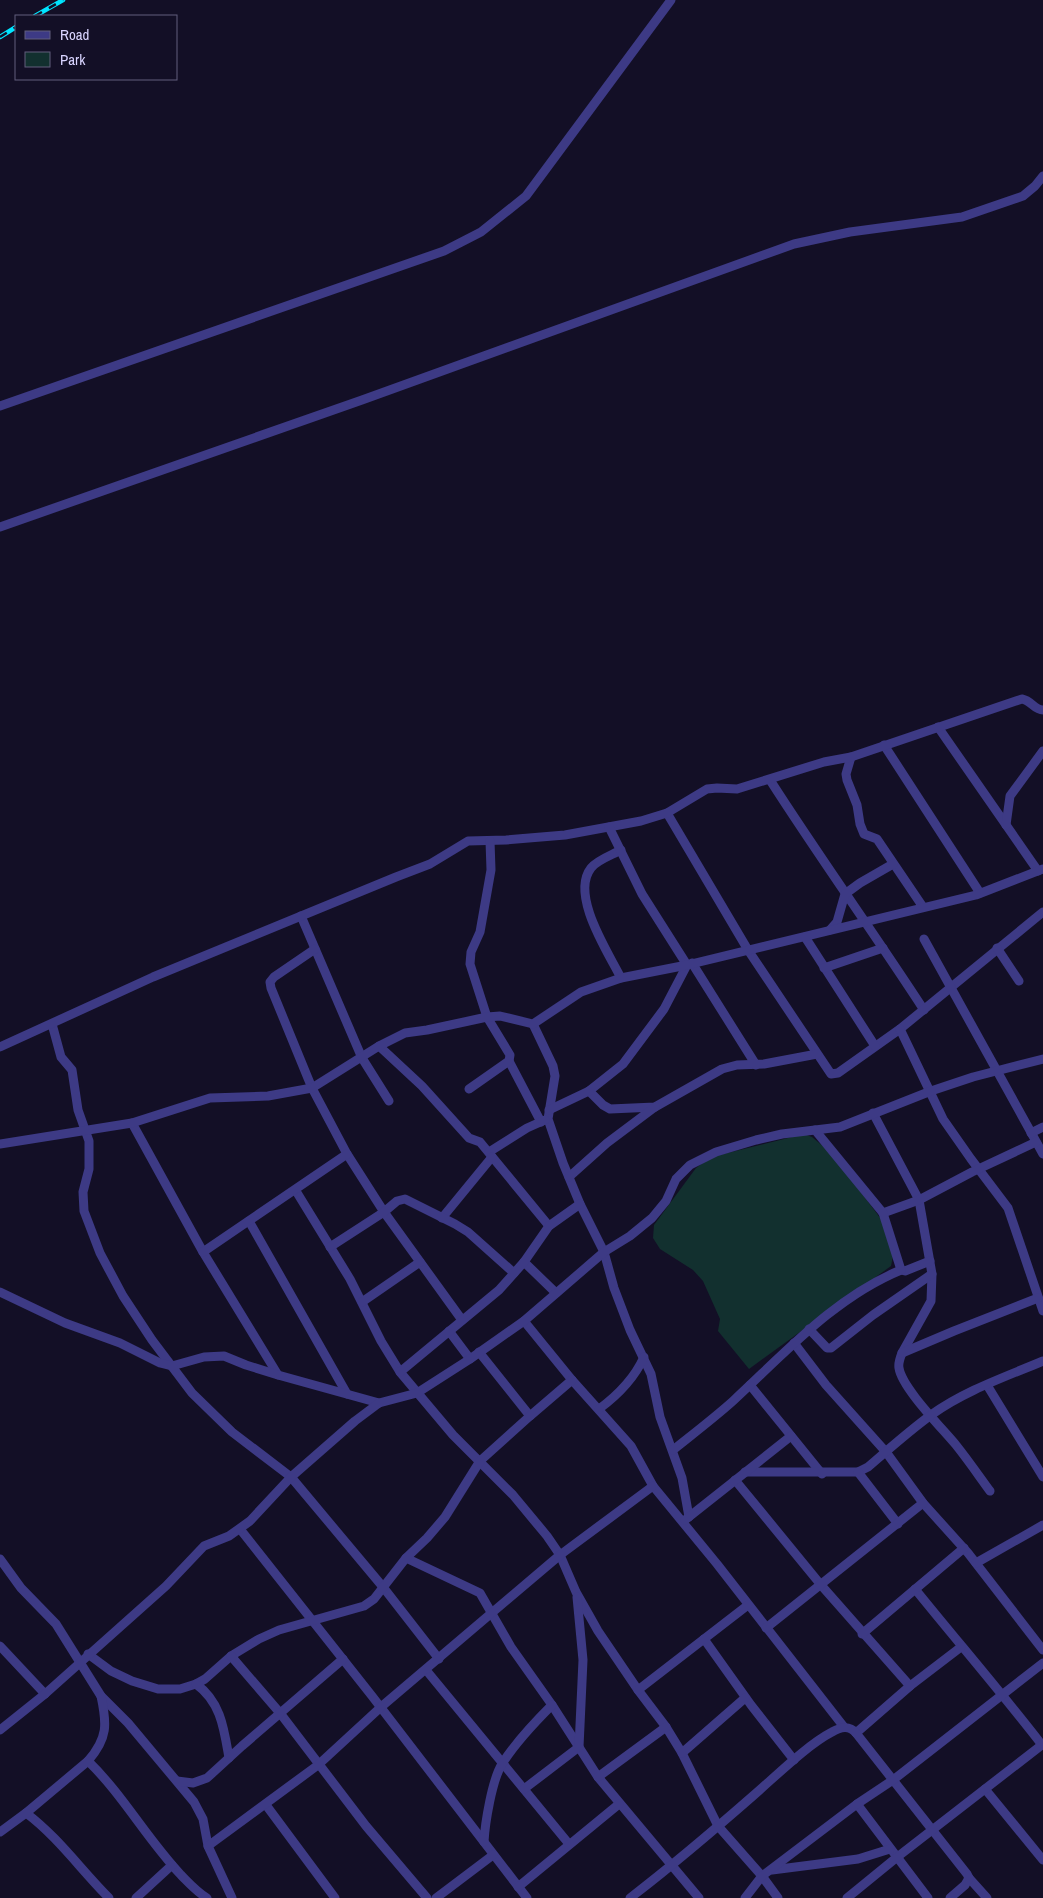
<svg xmlns="http://www.w3.org/2000/svg" width="1043" height="1898" font-family="'Archivo Narrow',sans-serif">
  <style>
    .green { fill: #12302f }
    .lines { fill: none; stroke-linecap: round; stroke-linejoin: round }
    .minor { stroke: #3d3a85; stroke-width: 9 }
    .rail-casing { stroke: #00e5ff; stroke-width: 4.5 }
    .rail { stroke: #130f26; stroke-width: 2.5; stroke-dasharray: 8; stroke-linecap: butt }
  </style>
  <rect width="100%" height="100%" fill="#130f26"/>
  <polygon class="green" points="804,1134 812,1137 824,1147 844,1170 881,1219 893,1256 891,1266 749,1369 718,1331 720,1319 703,1281 693,1270 660,1249 653,1238 654,1225 696,1168 711,1157"/>
  <g class="lines">
    <g class="minor">
      <polyline points="0,406 444,251 481,232 526,196 671,0"/>
      <polyline points="0,527 362,400 794,244 850,232 962,217 1023,196 1035,186 1043,176"/>
      <polyline points="938,727 1038,871"/>
      <polyline points="884,745 980,893"/>
      <polyline points="851,757 846,774 847,780 857,805 860,824 864,834 877,839 923,907"/>
      <path d="M770,780C820,858 874,933 924,1010"/>
      <polyline points="667,813 748,950 831,1074 838,1073 900,1029 1043,912"/>
      <polyline points="1006,825 1010,796 1043,751"/>
      <path d="M621,850C612,855 597,860 591,868C570,895 608,952 621,978"/>
      <polyline points="301,916 362,1058 389,1101"/>
      <polyline points="830,930 837,922 845,894 860,883 893,864"/>
      <polyline points="805,937 875,1046"/>
      <polyline points="924,939 1043,1154"/>
      <polyline points="997,948 1019,981"/>
      <polyline points="315,949 274,977 270,982 271,988 312,1088 347,1154 384,1212 462,1320"/>
      <polyline points="692,963 756,1065"/>
      <polyline points="824,968 883,948"/>
      <polyline points="52,1024 61,1057 72,1070 78,1110 89,1141 89,1169 83,1192 84,1211 100,1253 123,1296 152,1340 192,1393 232,1432 291,1477 383,1587 439,1659"/>
      <polyline points="533,1024 553,1066 555,1076 548,1119 563,1163 580,1204 604,1252 614,1288 630,1330 651,1374 660,1417 682,1478 689,1517"/>
      <polyline points="900,1029 943,1119 971,1159 1008,1208 1043,1311"/>
      <polyline points="379,1046 422,1086 469,1138 480,1142 549,1226"/>
      <path d="M0,1047L153,977L396,877L430,864L468,841L506,840L565,835L641,821L667,813L707,789L717,788L737,789L824,762L851,757L1022,699C1032,701 1034,710 1043,710"/>
      <polyline points="509,1061 541,1122"/>
      <polyline points="469,1089 509,1061 510,1055 487,1017 470,964 471,952 480,932 491,870 490,841"/>
      <polyline points="589,1091 603,1105 610,1109 655,1107 722,1069 737,1065 764,1064 817,1054"/>
      <polyline points="549,1110 589,1091 623,1064 664,1009 687,965 642,894 609,827"/>
      <path d="M873,1113L919,1200L932,1274L931,1301L902,1353C900,1358 898,1363 899,1368C902,1388 942,1428 956,1445C968,1460 979,1476 990,1491"/>
      <polyline points="132,1123 203,1252 278,1375"/>
      <polyline points="1031,1133 1043,1127"/>
      <polyline points="0,1144 132,1123 210,1098 268,1096 312,1088 379,1046 405,1033 427,1030 487,1017 500,1016 533,1024 581,992 621,978 687,965 976,895 1043,869"/>
      <polyline points="489,1152 527,1128 545,1120"/>
      <polyline points="569,1177 607,1143 655,1107"/>
      <polyline points="296,1191 350,1279 381,1341 400,1372 453,1435 513,1495 547,1536 560,1555 576,1592 598,1631 638,1690 666,1727 682,1753 718,1826 762,1876 778,1898"/>
      <polyline points="883,1213 919,1200 972,1172 1036,1142"/>
      <polyline points="442,1218 492,1157"/>
      <polyline points="249,1221 347,1394"/>
      <polyline points="330,1247 384,1212 397,1201 405,1199 455,1224 468,1232 514,1273"/>
      <polyline points="203,1252 347,1154"/>
      <polyline points="524,1262 556,1293"/>
      <polyline points="901,1270 905,1271 930,1261"/>
      <polyline points="0,1292 65,1323 120,1343 160,1363 172,1366 204,1357 224,1356 246,1365 278,1375 379,1403"/>
      <polyline points="362,1302 420,1262"/>
      <polyline points="524,1321 572,1380 631,1446 653,1486 717,1564 844,1727"/>
      <polyline points="809,1329 827,1348 831,1348 873,1315 932,1274"/>
      <polyline points="449,1331 470,1359"/>
      <polyline points="794,1343 826,1385 886,1452 923,1503 968,1553 1043,1650"/>
      <polyline points="479,1352 530,1416"/>
      <polyline points="902,1353 954,1331 1038,1298"/>
      <polyline points="400,1372 499,1290 524,1262 549,1226 580,1204"/>
      <polyline points="750,1385 822,1474"/>
      <polyline points="987,1385 1043,1477"/>
      <path d="M599,1409C618,1395 634,1379 644,1357"/>
      <path d="M673,1450C693,1434 714,1418 733,1401C785,1353 835,1297 901,1270L883,1213L815,1130"/>
      <path d="M745,1472H858L868,1467C889,1449 909,1431 931,1415C964,1391 1005,1377 1043,1361"/>
      <polyline points="858,1472 898,1524"/>
      <polyline points="735,1480 821,1585 910,1686"/>
      <polyline points="685,1520 791,1436"/>
      <polyline points="240,1529 372,1696 527,1898"/>
      <polyline points="406,1558 480,1593 511,1647 552,1705 598,1777 699,1898"/>
      <polyline points="0,1559 21,1588 56,1624 101,1696 128,1723 194,1802 203,1819 208,1846 232,1898"/>
      <polyline points="976,1563 1043,1525"/>
      <path d="M915,1589C957,1641 1001,1692 1042,1745"/>
      <polyline points="766,1628 923,1503"/>
      <polyline points="862,1634 964,1548"/>
      <polyline points="704,1639 751,1705 794,1760"/>
      <polyline points="0,1646 45,1694"/>
      <polyline points="88,1654 111,1671 132,1681 158,1689 180,1689 196,1684 205,1679 231,1656 259,1639 279,1630 364,1606 374,1599 406,1558 427,1538 445,1517 480,1461 530,1416 572,1380"/>
      <polyline points="231,1656 280,1713 366,1826 427,1898"/>
      <polyline points="426,1670 569,1844"/>
      <path d="M196,1684C221,1702 224,1729 229,1758"/>
      <polyline points="638,1690 748,1605"/>
      <polyline points="0,1730 45,1694 166,1586 204,1546 229,1536 250,1521 291,1477 355,1421 379,1403 417,1393 470,1359 524,1321 604,1252 630,1236 652,1218 666,1201 676,1179 690,1165 716,1152 756,1140 782,1134 840,1127 931,1091 973,1077 1043,1059"/>
      <polyline points="856,1733 910,1686 961,1647"/>
      <polyline points="682,1753 745,1698"/>
      <path d="M88,1761C123,1795 147,1839 181,1875C189,1883 197,1892 207,1898"/>
      <polyline points="598,1777 666,1727"/>
      <polyline points="177,1781 193,1783 207,1778 242,1746 343,1659"/>
      <polyline points="524,1789 579,1747 583,1660 577,1597"/>
      <polyline points="985,1789 1043,1860"/>
      <polyline points="857,1804 928,1898"/>
      <polyline points="266,1805 335,1898"/>
      <path d="M26,1813C58,1837 81,1870 109,1898"/>
      <path d="M0,1832L26,1813L88,1761C108,1738 107,1724 101,1696"/>
      <path d="M484,1842C485,1823 492,1780 502,1764C515,1743 534,1723 552,1705"/>
      <polyline points="208,1846 318,1765 381,1707 560,1555 653,1486"/>
      <polyline points="772,1870 858,1859 890,1849"/>
      <polyline points="969,1878 987,1898"/>
      <polyline points="518,1887 619,1804"/>
      <polyline points="136,1898 172,1865"/>
      <polyline points="436,1898 493,1855"/>
      <path d="M630,1898C673,1865 714,1830 754,1795C776,1776 807,1745 832,1732C841,1727 849,1725 856,1733L967,1874L969,1878L965,1885L950,1898"/>
      <polyline points="745,1898 762,1876 770,1870 857,1804 893,1780 1043,1663"/>
      <polyline points="847,1898 896,1858 1043,1744"/>
    </g>
    <defs>
      <g id="rail">
        <polyline points="35,16 63,0"/>
        <polyline points="0,37 16,27"/>
      </g>
    </defs>
    <use href="#rail" class="rail-casing"/>
    <use href="#rail" class="rail"/>
  </g>
  <rect x="15" y="15" width="162" height="65" fill="#130f26" stroke="#625e7d"/>
  <rect x="25" y="31" width="25" height="8" fill="#3d3a85" stroke="#625e7d"/>
  <text x="60" y="40" font-size="15" fill="#d9d4ff">Road</text>
  <rect x="25" y="52" width="25" height="15" fill="#12302f" stroke="#625e7d"/>
  <text x="60" y="65" font-size="15" fill="#d9d4ff">Park</text>
</svg>
